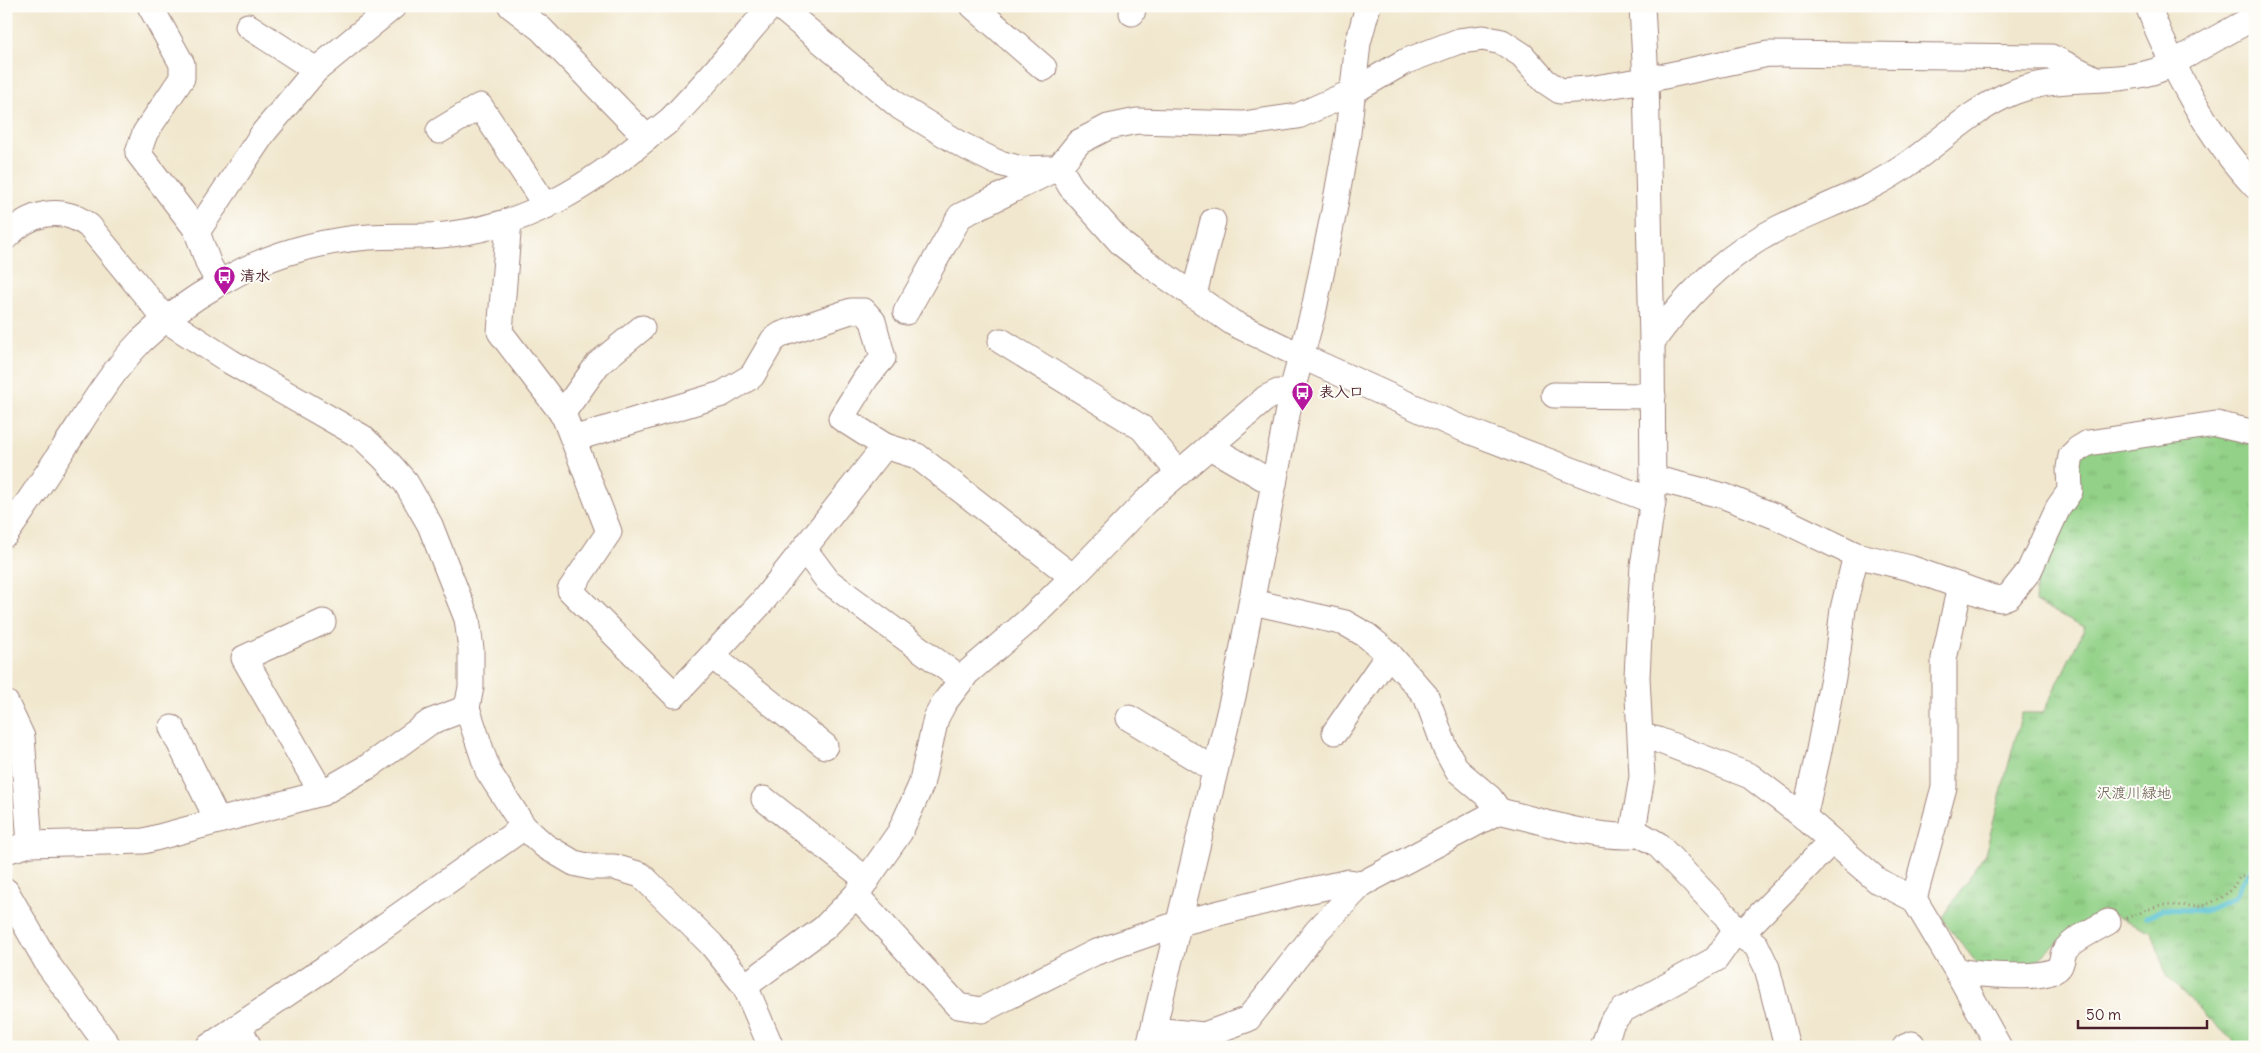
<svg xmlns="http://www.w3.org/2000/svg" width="2261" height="1053" font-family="Delius,'Klee One',sans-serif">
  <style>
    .grass { fill: url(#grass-tufts); stroke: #6e7859 }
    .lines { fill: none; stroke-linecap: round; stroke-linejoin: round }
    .stream { stroke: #59c2d4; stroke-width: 5 }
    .minor-casing { stroke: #9e837c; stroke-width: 27 }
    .path { stroke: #9e837c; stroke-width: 3; stroke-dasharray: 1 4; stroke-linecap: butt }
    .minor { stroke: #fff; stroke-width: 25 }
    .labels { text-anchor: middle; stroke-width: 4; stroke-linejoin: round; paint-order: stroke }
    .poi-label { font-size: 15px; font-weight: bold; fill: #4a1f2b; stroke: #fdfcf7; text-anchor: start }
    .park-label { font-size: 15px; fill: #605447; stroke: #fdfcf7 }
  </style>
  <defs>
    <pattern id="grass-tufts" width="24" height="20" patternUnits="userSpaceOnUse" patternTransform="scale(1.25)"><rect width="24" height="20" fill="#92d187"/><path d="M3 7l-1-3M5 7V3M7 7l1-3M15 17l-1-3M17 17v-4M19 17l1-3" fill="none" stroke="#7fb375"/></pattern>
  </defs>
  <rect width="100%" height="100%" fill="#fdfcf7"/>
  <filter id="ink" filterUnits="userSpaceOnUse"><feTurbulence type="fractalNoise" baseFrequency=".02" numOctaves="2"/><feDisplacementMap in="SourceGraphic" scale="10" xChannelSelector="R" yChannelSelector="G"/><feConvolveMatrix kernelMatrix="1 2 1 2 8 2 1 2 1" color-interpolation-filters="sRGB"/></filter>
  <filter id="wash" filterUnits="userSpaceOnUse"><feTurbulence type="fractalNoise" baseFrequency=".0096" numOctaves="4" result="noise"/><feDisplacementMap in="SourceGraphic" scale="20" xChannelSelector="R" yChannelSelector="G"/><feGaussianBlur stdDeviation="1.12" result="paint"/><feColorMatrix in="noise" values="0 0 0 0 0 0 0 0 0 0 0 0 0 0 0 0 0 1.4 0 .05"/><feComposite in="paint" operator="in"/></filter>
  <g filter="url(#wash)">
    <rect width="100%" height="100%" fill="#f1e7ce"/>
    <polygon class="grass" points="2214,429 2255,437 2255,1047 2233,1047 2235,1043 2167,977 2152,932 2102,910 2072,930 2025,971 1984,972 1942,919 1985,854 2022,713 2043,713 2085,627 2035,602 2037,575 2079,460 2090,445"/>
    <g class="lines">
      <polyline class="stream" points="2146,917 2163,909 2205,911 2234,898 2241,883 2255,865"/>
    </g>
  </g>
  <g filter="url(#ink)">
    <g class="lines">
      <defs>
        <g id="minor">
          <polyline points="150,6 182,64 182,78 145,133 138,153 196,229 209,265 219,283"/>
          <polyline points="511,6 541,29 647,138"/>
          <polyline points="779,6 900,107 962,145 996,162 1021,169 1052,168"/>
          <polyline points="973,6 1044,68"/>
          <path d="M2148,6C2171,67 2210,139 2255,186"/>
          <polyline points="1132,13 1134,6"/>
          <polyline points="248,26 316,70"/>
          <polyline points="439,131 480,106 546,206"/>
          <polyline points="1059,167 1071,187 1122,244 1145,262 1233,323 1301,356 1456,426 1653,501"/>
          <polyline points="509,221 500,332 564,416 609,532 570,590 675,695 762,602 885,446 917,456 1073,577"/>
          <polyline points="197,232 264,132 316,70 394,6"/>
          <path d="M6,237C29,213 61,204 89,226L166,320L231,362L362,437L384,458L406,483L430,525L467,619L471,649V687L467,708L488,771L524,827L545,846L574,863L591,867H614L641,875L711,944L745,986L771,1047"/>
          <polyline points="1194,294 1213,221"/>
          <polyline points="906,312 960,216 1059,167 1079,142 1108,127 1137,121 1243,124 1298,116 1352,92 1404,62 1459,41 1483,38 1502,42 1522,55 1545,81 1560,91 1588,89 1646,80 1768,54 2051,57 2096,79"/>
          <polyline points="1001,341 1142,428 1179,473"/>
          <path d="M1652,342C1685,297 1727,254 1777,229C1818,208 1861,195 1899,170C1938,145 1971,109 2014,92C2058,74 2107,85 2152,72C2165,69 2177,60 2189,54C2211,41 2233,29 2255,17"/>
          <polyline points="1554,395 1653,396"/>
          <polyline points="562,414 598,364 642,328"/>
          <polyline points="573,439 722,394 752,376 773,340 782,334 851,311 864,311 873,321 883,358 866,378 841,418 885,446"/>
          <polyline points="1210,447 1274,484"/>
          <polyline points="1653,478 1724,496 1777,517 1856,555 1910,568 1990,597 2001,599 2009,596 2029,571 2058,508 2070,491 2069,468 2071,456 2078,449 2088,443 2216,424 2255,433"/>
          <path d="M6,534C31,499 54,463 77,428C96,398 116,367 141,341C164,319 192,299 220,283C265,256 317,241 369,237C396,235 424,238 452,234C527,225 590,186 647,138C654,132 663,126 670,120C706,84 738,44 771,6"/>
          <polyline points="804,549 828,581 962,680"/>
          <polyline points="1253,602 1345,623 1366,635 1389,654 1426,696 1446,750 1457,770 1490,798 1499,811"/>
          <polyline points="712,656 825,746"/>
          <polyline points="6,703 22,737 30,844"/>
          <polyline points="1129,718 1215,770"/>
          <polyline points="172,728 218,821"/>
          <polyline points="1335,732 1389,654"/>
          <polyline points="1641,736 1658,740 1750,776 1804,817 1878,881 1914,899 1957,971 1999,1047"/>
          <polyline points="322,793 244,658 323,622"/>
          <polyline points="764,799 867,880"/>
          <polyline points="1804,817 1818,755 1838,651 1843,609 1856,555"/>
          <polyline points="6,851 30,844 144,841 322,793 369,766 430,722 467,708"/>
          <polyline points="6,891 49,966 109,1047"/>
          <path d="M856,895L958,1006L982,1010L1094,953L1180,923L1302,892L1349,882L1362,884L1499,811C1539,820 1587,837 1629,836L1633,830L1642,777L1637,677L1640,615L1643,566L1653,501L1652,342L1646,80L1642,6"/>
          <polyline points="1914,899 1944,787 1944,659 1960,586"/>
          <polyline points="1735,932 1748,927 1831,842"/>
          <polyline points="1735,932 1756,945 1767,968 1787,1047"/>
          <path d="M1957,971C1975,974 2048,982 2059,967C2062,963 2062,957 2064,952C2070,941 2097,928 2108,922"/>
          <polyline points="745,986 824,928 856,895 900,832 921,785 936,718 944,703 967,673 1029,620 1073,577 1145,502 1266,398 1278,392 1291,394"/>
          <polyline points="239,1026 249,1047"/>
          <polyline points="1154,1030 1204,1035 1248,1019 1317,931 1362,884"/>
          <polyline points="208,1047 325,968 524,827"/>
          <polyline points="1149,1047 1235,688 1291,394 1314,309 1334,211 1348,133 1358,43 1368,6"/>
          <polyline points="1603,1047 1612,1022 1623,1010 1716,959 1735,932 1727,917 1657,844 1633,830"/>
          <polyline points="1905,1047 1912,1044"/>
        </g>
      </defs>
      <use href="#minor" class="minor-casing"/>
      <polyline class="path" points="2126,918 2160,905 2202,906 2220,899 2231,890 2240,877 2251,877 2255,875"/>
      <use href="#minor" class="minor"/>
    </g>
  </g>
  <defs>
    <symbol id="bus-pin" viewBox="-11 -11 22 30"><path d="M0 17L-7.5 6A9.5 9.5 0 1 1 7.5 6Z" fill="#b5179e" stroke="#fdfcf7"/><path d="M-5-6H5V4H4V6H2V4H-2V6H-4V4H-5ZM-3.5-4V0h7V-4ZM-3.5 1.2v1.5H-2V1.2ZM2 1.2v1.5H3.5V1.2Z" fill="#fff"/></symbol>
  </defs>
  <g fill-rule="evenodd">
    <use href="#bus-pin" x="212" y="264" width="25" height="34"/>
    <use href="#bus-pin" x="1290" y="380" width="25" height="34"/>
  </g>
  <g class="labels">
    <g class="poi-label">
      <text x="240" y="281">清水</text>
      <text x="1319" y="397">表入口</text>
    </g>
    <g class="park-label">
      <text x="2134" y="798">沢渡川緑地</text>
    </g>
  </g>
  <rect width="2261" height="1053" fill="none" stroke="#fdfcf7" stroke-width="25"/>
  <path d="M2078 1020v8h129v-8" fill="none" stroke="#4a1f2b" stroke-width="2.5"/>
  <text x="2086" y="1020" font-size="15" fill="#4a1f2b" stroke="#fdfcf7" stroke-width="4" paint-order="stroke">50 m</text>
</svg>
